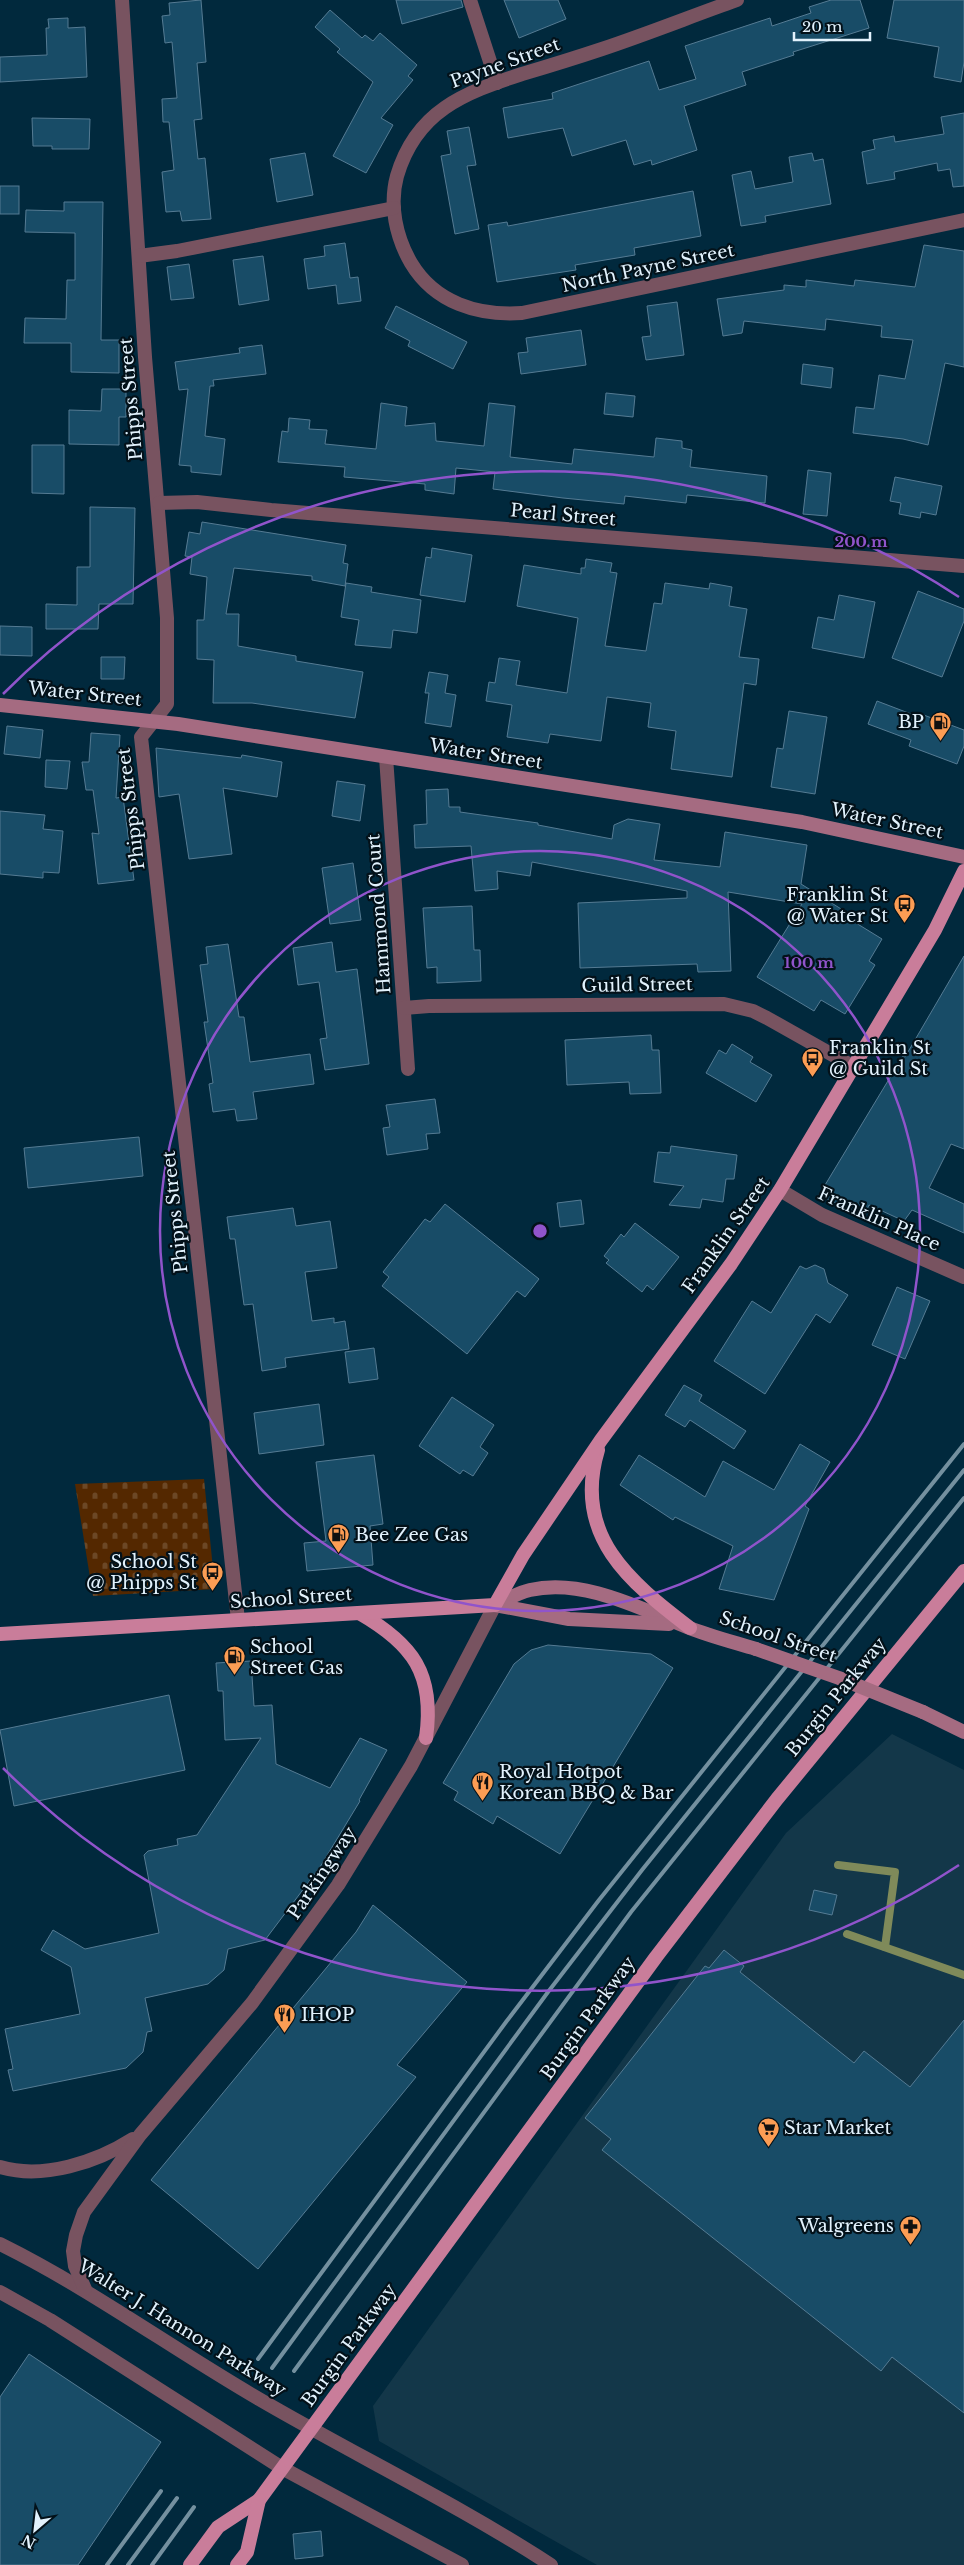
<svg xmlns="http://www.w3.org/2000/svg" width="964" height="2565" font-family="'Libre Baskerville',serif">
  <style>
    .built { fill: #133749 }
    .cemetery { fill: url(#cemetery-stones) }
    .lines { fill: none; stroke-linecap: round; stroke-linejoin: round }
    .stream { stroke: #7f8a5a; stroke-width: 8 }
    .building { fill: #184c67; stroke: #557b93 }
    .minor { stroke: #785360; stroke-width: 14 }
    .tertiary { stroke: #785360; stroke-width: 14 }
    .secondary { stroke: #a56b81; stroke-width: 14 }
    .primary { stroke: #c97d9a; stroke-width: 14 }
    .rail { stroke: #74909f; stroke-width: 4 }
    .secondary-bridge { stroke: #a56b81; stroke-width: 14 }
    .ring { fill: none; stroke: #9054cb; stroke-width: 2.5 }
    .labels { text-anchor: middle; stroke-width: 4.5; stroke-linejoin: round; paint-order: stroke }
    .street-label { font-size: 18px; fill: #e2f2fd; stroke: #031119 }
    .poi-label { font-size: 18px; fill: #e2f2fd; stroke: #031119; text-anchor: start }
    .centre { fill: #9054cb; stroke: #031119; stroke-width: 2.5 }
    .ring-label { font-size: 15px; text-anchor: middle; font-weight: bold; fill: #9054cb; stroke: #031119; stroke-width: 4.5; stroke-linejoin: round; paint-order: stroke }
  </style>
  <defs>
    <pattern id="cemetery-stones" width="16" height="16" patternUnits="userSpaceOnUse" patternTransform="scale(1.25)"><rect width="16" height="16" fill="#542800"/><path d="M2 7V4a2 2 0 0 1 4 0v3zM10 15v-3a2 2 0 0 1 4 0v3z" fill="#6c4826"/></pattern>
  </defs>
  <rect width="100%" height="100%" fill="#01293d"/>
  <polygon class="built" points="892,1734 964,1770 964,2565 597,2565 379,2441 373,2406 786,1833"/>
  <polygon class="cemetery" points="204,1479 215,1589 93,1596 75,1484"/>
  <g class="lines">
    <g class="stream">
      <polyline points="838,1865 895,1872 885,1947"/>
      <polyline points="847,1934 964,1975"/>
    </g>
  </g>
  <g class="building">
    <polygon points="201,0 206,62 197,63 202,119 194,120 198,159 205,158 211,219 182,221 180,211 166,212 162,172 174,170 169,122 163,122 162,99 177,98 172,42 165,43 162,16 170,15 169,3"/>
    <polygon points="396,0 461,0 463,7 402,24"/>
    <polygon points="504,0 558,0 566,19 519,38"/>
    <polygon points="831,0 860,0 869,28 793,52 794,55 742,72 746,85 684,106 697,150 652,165 651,160 634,165 626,140 572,156 563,128 508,138 503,108 553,99 552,93 649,61 659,90 696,79 685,46 770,18 772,26 811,13 809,7"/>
    <polygon points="894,0 964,0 964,62 961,82 934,77 939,47 887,38"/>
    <polygon points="330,10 362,38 365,35 373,41 380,33 417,65 408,76 413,80 381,118 393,125 366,173 333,156 373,82 337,52 340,49 315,27"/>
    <polygon points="68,18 68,28 85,27 87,77 0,82 0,57 47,55 46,28 49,28 48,19"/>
    <polygon points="964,113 964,186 953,187 950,169 938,171 937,163 894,172 895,179 867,184 862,152 875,149 873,140 894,136 895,142 944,134 941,117"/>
    <polygon points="32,118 90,119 89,149 52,149 52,146 33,146"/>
    <polygon points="469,127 476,165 467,166 479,229 455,234 441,156 451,154 447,131"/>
    <polygon points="305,153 313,195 277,202 270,159"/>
    <polygon points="812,153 814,161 823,159 831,204 765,216 766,222 741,226 732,175 751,171 755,189 793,182 789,157"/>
    <rect x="0" y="186" width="19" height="28"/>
    <polygon points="693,191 701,236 634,248 635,255 575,265 576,270 497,282 488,225 507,222 508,226"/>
    <polygon points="64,202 103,202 101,340 119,340 119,373 71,372 71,343 24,343 25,318 66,319 67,280 75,280 75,233 25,232 26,210 64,211"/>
    <polygon points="345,243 350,278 358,277 361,301 338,304 336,285 308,289 304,259 325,256 324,246"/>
    <polygon points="924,245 964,251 964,367 945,363 928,445 903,439 853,433 856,407 874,409 879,375 905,379 913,340 881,337 882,326 826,319 825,330 744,321 742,333 723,336 717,299 784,290 784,285 806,287 806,280 854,286 855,280 915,287"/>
    <polygon points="263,256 269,300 239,305 233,260"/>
    <polygon points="189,264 194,298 171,300 167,267"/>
    <polygon points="677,302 684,355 646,360 642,337 651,336 647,306"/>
    <polygon points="396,306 467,342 453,369 408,346 410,341 385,328"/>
    <polygon points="581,330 586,365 521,374 518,353 528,352 526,338"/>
    <polygon points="262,345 266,374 213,380 214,386 210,386 205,436 225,439 221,475 191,472 191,466 179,465 188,389 179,390 175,362 240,353 239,348"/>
    <polygon points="803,364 833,368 831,388 801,384"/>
    <polygon points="102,389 126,389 126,417 119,417 119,445 69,444 69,410 101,411"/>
    <polygon points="606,393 635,396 633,417 604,414"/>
    <polygon points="381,403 407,407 405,426 435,423 436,441 484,446 489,403 515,406 510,457 572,464 574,449 654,457 656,438 682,441 682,448 692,450 690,467 767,476 765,503 687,495 686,503 625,496 624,504 563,498 493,489 495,472 456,468 454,494 425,490 425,484 344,477 345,467 278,462 282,431 288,432 289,418 310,420 309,429 327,430 325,444 376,449"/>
    <polygon points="32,445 64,445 64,494 32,493"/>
    <polygon points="808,470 831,473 827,516 803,514"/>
    <polygon points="895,477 942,486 936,515 921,512 920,518 899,514 901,503 890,501"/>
    <polygon points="90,507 135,508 133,604 99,604 98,629 46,629 46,604 77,605 77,567 90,567"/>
    <polygon points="202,522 346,545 343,563 348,564 345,586 312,580 312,576 234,568 226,614 239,614 238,646 296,656 296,661 363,672 355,718 252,703 213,703 214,660 197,659 197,620 204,620 207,577 190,574 192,557 185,556 189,532 200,534"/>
    <polygon points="432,548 472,555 465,602 420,595 426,557 431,558"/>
    <polygon points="586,559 612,563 610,572 617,573 605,646 646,651 654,603 662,604 665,583 709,589 710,583 732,587 729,606 747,609 739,657 759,659 756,685 744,683 732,777 671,769 676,731 648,727 651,703 607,697 601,741 550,734 548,743 507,737 512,705 486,701 489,682 495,683 499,658 520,661 516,685 567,693 578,618 517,606 524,565 581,574 581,568 585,568"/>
    <polygon points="346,583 372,587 371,592 421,600 417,633 393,630 391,648 355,645 359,620 341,617"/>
    <polygon points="918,591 964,609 964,621 942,677 892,658"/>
    <polygon points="839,595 875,602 864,658 812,648 818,617 834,620"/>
    <polygon points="0,626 32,627 32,656 0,655"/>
    <polygon points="101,657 125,657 124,679 101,679"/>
    <polygon points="429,672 448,675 445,693 456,695 451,727 425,723 429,693 425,693"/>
    <polygon points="877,701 919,717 921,714 964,730 964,746 957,764 909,746 911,740 868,724"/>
    <polygon points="789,711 827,717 815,794 771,787 777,748 783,749"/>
    <polygon points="7,726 43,730 40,758 4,754"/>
    <polygon points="91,733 120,735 116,798 123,797 134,880 98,884 92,833 99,834 93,790 86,790 82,762 89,762"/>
    <polygon points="156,748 241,758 242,755 282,762 277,797 223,788 232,854 189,859 179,794 159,797"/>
    <polygon points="46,760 70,761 67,789 45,787"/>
    <polygon points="337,781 365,785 360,821 332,816"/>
    <polygon points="448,789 449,807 460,807 460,812 538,823 538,825 612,839 614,825 628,819 660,824 654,860 720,867 725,832 807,845 801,884 846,912 843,915 882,939 869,961 875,965 845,1014 821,1000 814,1011 757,977 802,904 728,892 731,971 698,972 697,964 580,968 578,903 687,898 687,891 532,862 530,876 497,871 498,889 475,891 471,846 415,848 414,825 427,824 426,790"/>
    <polygon points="0,811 45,815 43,829 63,831 59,873 43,872 43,878 0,874"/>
    <polygon points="353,863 361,920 330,924 322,868"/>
    <polygon points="472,906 474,950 480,950 481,981 437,983 437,967 427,968 423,908"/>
    <polygon points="332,942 336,972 357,969 369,1064 325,1070 320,1039 327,1038 319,982 298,985 293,948"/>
    <polygon points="228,944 239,1017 244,1017 250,1062 310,1054 314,1084 253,1092 257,1119 237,1121 235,1109 213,1112 209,1084 213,1083 204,1022 208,1022 200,965 208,964 206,947"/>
    <polygon points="964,956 964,1149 951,1144 929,1188 964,1204 964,1233 912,1210 904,1221 869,1205 864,1216 819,1195 903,1056 905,1057"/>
    <polygon points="651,1035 652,1050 659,1050 661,1093 630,1094 629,1082 567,1085 565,1040"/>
    <polygon points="732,1044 753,1057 750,1062 772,1075 756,1102 706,1073 719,1050 726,1054"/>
    <polygon points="435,1099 440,1133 426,1134 428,1149 387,1155 383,1128 390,1127 386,1105"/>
    <polygon points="139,1137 143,1176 28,1188 24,1148"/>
    <polygon points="671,1146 737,1155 734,1179 726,1179 723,1202 702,1199 700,1208 669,1205 684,1186 654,1182 658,1152 670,1153"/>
    <polygon points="581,1200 584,1224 560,1227 557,1203"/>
    <polygon points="445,1204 539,1279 525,1297 517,1291 467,1354 382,1286 389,1277 383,1272 425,1219 430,1222"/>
    <polygon points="293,1208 296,1226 330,1221 337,1268 305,1272 312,1321 334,1318 334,1323 345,1321 349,1349 285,1358 286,1367 262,1371 253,1304 244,1305 235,1239 230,1239 227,1217"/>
    <polygon points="635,1223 679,1257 653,1290 647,1285 642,1292 606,1263 609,1260 604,1256 621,1234 624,1237"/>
    <polygon points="815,1265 824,1269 828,1283 848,1295 830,1323 816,1314 765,1394 714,1361 752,1301 771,1313 800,1266 806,1269"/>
    <polygon points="897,1287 930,1301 905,1359 872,1345"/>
    <polygon points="374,1348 378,1379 349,1383 345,1352"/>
    <polygon points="684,1385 702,1395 699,1401 746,1431 734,1449 690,1420 685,1427 665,1415"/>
    <polygon points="452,1397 494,1425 480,1447 488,1453 473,1476 463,1470 460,1474 419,1446"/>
    <polygon points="319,1404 324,1445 259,1454 254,1413"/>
    <polygon points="800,1444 830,1462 805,1506 809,1509 774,1600 719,1589 733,1546 675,1517 673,1520 620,1485 639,1455 705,1497 723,1461 774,1490"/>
    <polygon points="374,1455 383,1524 370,1526 373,1565 307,1571 304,1543 326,1541 316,1462"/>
    <polygon points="548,1645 651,1654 673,1668 560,1854 497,1816 493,1824 454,1800 458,1792 443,1783 514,1664 531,1650"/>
    <polygon points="251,1661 254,1706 272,1705 276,1764 330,1788 360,1738 387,1750 359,1800 360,1801 320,1867 265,1940 228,1949 224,1970 208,1984 145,1998 152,2031 147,2032 143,2052 126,2068 13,2091 8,2070 13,2069 5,2029 80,2014 71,1967 41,1950 53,1930 85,1949 159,1933 144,1855 148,1851 178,1845 177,1839 197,1835 261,1738 225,1740 223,1691 218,1691 216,1663"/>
    <polygon points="169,1695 185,1770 14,1806 0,1730"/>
    <polygon points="814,1890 837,1895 832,1915 809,1910"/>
    <polygon points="373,1905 467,1982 397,2065 416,2077 258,2269 151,2180 356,1932"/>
    <polygon points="724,1950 744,1966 740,1972 854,2063 864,2051 910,2087 964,2020 964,2413 892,2357 881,2371 602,2150 611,2139 585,2118 705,1966 709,1968"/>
    <polygon points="29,2354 161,2442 78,2565 0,2565 0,2397"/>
    <polygon points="321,2531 323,2556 295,2559 293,2534"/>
  </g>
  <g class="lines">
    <g class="minor">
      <polyline points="122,0 145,357 167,618 167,704 141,737 238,1620"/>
      <polyline points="470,0 497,83"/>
      <path d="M737,0C692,16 647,34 602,49C575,58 549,66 522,74C464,93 416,111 397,176C389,205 396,237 411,263C435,303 478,316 522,313L964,220"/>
      <polyline points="139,256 177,251 394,208"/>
      <polyline points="159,503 197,502 271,510 964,566"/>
      <polyline points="386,757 408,1069"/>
      <polyline points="404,1008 429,1006 724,1004 753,1011 767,1018 854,1067"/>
      <polyline points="780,1190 822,1215 964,1277"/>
    </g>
    <g class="tertiary">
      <path d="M0,2167C43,2180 97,2162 133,2139"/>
      <path d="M0,2244C91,2289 171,2348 259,2399C355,2455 457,2504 551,2565"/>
      <polyline points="85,2289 75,2266 73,2251 76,2235 84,2212 140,2135 252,2003 338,1885 411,1766 495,1605"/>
      <polyline points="0,2292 50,2320 282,2468 462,2565"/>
    </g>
    <g class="secondary">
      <polyline points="0,705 178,724 802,822 964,857"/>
      <path d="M495,1605C506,1600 517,1593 530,1590C583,1578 639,1608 687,1627C709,1636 733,1642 756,1649"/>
      <polyline points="495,1605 569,1619 669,1624"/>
      <polyline points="923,1712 964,1732"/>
    </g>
    <g class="primary">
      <path d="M598,1450C572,1536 630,1582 690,1628"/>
      <path d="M359,1613C413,1644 435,1674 426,1738"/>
      <polyline points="0,1634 495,1605 523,1555 601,1440 731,1264 780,1190 935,930 964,871"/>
      <polyline points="190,2565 218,2527 259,2500 656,1957 777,1799 964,1571"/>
      <polyline points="237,2565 247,2552 259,2500"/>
    </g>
    <g class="rail">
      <polyline points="258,2359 506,2022 599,1900 964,1444"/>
      <polyline points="272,2368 548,1992 642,1870 964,1470"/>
      <polyline points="294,2371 631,1912 964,1498"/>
      <polyline points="107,2565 161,2491"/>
      <polyline points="128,2565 177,2498"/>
      <polyline points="152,2565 194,2507"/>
    </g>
    <polyline class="secondary-bridge" points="756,1649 839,1678 923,1712"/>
  </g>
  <g class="ring">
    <circle cx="540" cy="1231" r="380"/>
    <path d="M959 1865A760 760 0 0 1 3 1768M3 694A760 760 0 0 1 959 597"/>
  </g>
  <defs>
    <symbol id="fuel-pin" viewBox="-11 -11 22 30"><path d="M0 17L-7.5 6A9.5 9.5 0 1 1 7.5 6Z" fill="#fc9d54" stroke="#031119"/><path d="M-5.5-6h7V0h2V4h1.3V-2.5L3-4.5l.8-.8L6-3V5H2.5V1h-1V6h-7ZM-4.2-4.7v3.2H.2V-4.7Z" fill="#111"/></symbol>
    <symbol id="bus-pin" viewBox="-11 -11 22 30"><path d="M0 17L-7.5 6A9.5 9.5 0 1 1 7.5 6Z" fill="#fc9d54" stroke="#031119"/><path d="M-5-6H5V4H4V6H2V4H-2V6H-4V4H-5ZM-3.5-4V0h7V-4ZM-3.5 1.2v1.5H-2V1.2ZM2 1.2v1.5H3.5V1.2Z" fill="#111"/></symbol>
    <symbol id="restaurant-pin" viewBox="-11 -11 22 30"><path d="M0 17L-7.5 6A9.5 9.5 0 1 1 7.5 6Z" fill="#fc9d54" stroke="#031119"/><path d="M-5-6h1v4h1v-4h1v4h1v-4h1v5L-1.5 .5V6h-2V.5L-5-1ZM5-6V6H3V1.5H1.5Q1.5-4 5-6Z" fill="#111"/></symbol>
    <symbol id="supermarket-pin" viewBox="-11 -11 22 30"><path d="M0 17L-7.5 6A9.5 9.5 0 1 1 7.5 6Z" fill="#fc9d54" stroke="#031119"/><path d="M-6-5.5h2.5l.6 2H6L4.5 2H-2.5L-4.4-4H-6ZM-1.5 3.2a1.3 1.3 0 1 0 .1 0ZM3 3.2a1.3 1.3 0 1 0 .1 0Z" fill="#111"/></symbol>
    <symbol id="pharmacy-pin" viewBox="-11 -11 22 30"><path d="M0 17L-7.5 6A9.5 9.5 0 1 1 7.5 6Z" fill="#fc9d54" stroke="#031119"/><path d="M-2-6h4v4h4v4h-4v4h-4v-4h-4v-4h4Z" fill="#111"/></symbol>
  </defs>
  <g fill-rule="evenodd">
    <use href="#fuel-pin" x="928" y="710" width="25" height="34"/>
    <use href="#bus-pin" x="892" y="892" width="25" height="34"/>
    <use href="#bus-pin" x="800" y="1046" width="25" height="34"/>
    <use href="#fuel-pin" x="326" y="1522" width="25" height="34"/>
    <use href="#bus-pin" x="200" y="1560" width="25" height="34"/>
    <use href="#fuel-pin" x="222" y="1644" width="25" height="34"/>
    <use href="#restaurant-pin" x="470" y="1770" width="25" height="34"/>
    <use href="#restaurant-pin" x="272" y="2002" width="25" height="34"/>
    <use href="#supermarket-pin" x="756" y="2116" width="25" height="34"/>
    <use href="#pharmacy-pin" x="898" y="2214" width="25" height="34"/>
  </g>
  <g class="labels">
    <g class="street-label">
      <text transform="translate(505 63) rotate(-20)" y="6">Payne Street</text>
      <text transform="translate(648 268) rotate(-12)" y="6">North Payne Street</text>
      <text transform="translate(131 399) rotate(-95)" y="6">Phipps Street</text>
      <text transform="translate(563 515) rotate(5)" y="6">Pearl Street</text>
      <text transform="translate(85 694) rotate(6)" y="6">Water Street</text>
      <text transform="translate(486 754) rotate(9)" y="6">Water Street</text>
      <text transform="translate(131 809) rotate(-97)" y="6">Phipps Street</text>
      <text transform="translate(887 821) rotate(12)" y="6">Water Street</text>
      <text transform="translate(379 914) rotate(-94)" y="6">Hammond Court</text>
      <text transform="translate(637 985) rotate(-1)" y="6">Guild Street</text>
      <text transform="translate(175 1212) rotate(-96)" y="6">Phipps Street</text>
      <text transform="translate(879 1219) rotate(24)" y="6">Franklin Place</text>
      <text transform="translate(726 1235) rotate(-55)" y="6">Franklin Street</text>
      <text transform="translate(291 1598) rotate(-4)" y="6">School Street</text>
      <text transform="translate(778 1637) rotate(19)" y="6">School Street</text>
      <text transform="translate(836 1697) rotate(-51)" y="6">Burgin Parkway</text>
      <text transform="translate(322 1873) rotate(-56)" y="6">Parkingway</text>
      <text transform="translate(588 2018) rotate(-54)" y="6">Burgin Parkway</text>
      <text transform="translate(182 2328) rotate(32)" y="6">Walter J. Hannon Parkway</text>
      <text transform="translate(349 2345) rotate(-54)" y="6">Burgin Parkway</text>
    </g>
    <g class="poi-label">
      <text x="924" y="728" text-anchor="end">BP</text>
      <text x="888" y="901" text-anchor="end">Franklin St<tspan x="888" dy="21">@ Water St</tspan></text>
      <text x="829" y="1054">Franklin St<tspan x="829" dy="21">@ Guild St</tspan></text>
      <text x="355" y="1541">Bee Zee Gas</text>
      <text x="197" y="1568" text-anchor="end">School St<tspan x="197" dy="21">@ Phipps St</tspan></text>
      <text x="250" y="1653">School<tspan x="250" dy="21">Street Gas</tspan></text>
      <text x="499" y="1778">Royal Hotpot<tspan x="499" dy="21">Korean BBQ &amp; Bar</tspan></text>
      <text x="301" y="2021">IHOP</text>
      <text x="784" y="2134">Star Market</text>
      <text x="894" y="2232" text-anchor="end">Walgreens</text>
    </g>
  </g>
  <circle cx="540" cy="1231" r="8" class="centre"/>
  <g class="ring-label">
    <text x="861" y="547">200 m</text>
    <text x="809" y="968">100 m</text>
  </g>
  <g transform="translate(35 2530) rotate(208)" stroke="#031119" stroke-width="4" paint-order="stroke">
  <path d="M0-4L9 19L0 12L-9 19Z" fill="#e2f2fd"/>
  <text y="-8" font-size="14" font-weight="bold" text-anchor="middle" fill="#e2f2fd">N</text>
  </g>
  <path d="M794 32v8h76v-8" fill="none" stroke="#e2f2fd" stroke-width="2.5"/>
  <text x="802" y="32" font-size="15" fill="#e2f2fd" stroke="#031119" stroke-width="4" paint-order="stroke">20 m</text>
</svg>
